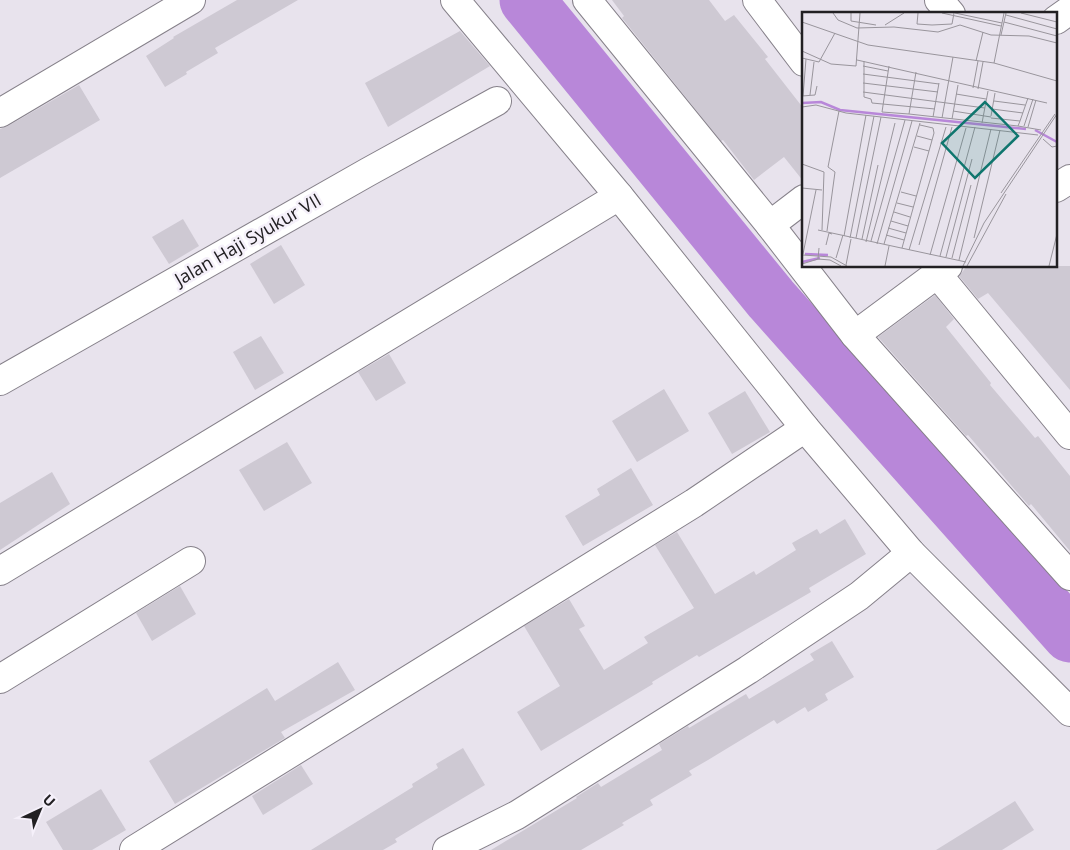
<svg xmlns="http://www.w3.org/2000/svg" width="1070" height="850" font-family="'Open Sans',sans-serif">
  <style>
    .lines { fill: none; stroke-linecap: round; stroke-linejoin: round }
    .river { stroke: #b887d9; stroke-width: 55 }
    .building { fill: #cec9d3 }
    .minor-casing { stroke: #86818a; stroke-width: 30 }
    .minor { stroke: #fff; stroke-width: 28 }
    .labels { text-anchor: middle; stroke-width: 5; stroke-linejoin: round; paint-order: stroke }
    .street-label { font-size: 18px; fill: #222023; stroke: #f5f0fa }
    .inset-river { fill: none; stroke: #b887d9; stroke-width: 2.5 }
    .inset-road { fill: none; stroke: #99959c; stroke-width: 1 }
    .view { fill: #0f766e; fill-opacity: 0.15; stroke: #0f766e; stroke-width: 2.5 }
    .inset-edge { fill: none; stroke: #222023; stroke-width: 2.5 }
  </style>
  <rect width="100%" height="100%" fill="#e8e3ed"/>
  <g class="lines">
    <polyline class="river" points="527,0 771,299 1070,635"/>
  </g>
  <g class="building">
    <polygon points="237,0 298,0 215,48 218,53 186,72 187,74 165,87 146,56 174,38 173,37"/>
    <polygon points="612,0 709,0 725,21 734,15 768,57 765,59 804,109 804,182 784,157 754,180 723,140 721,141 622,18 624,16"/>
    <polygon points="460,31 490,66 388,127 365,83"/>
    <polygon points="79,85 100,120 0,178 0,129 8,126"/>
    <polygon points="183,219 199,246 169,264 152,237"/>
    <polygon points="281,245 305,285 274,304 250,264"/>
    <polygon points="967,266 1070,266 1070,390 988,293 978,299 959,276"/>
    <polygon points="935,295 954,319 946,327 991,383 990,385 1035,438 1038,436 1070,476 1070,551 1031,504 1029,506 968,435 966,436 878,337"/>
    <polygon points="261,336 284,373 255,390 233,352"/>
    <polygon points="389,354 406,383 376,401 358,372"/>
    <polygon points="664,389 689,431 637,462 612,421"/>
    <polygon points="745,391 770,432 732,454 708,413"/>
    <polygon points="287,442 312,483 264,511 239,470"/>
    <polygon points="631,468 653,505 583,546 565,516 600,495 597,489"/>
    <polygon points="52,472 70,504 0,550 0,503"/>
    <polygon points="845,519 866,554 809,588 811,592 699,657 697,655 652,682 653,684 541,751 517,712 560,686 524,626 569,599 585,626 579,629 604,670 648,643 644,637 694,608 655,545 677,532 715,594 754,571 756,575 796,550 792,543 817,529 820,534"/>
    <polygon points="180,586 196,614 152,641 136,613"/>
    <polygon points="832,641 854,677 825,694 828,700 808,712 805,707 777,724 774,720 708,760 689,771 692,775 650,800 653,805 622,823 624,825 581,850 491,850 577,798 576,797 598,783 601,787 662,750 659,744 688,726 689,728 746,694 749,699 814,660 810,654"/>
    <polygon points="338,662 355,690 281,732 285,738 175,804 149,761 267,688 275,701"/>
    <polygon points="463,748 485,785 423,822 395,839 397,842 383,850 311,850 413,787 412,784 438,768 436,764"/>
    <polygon points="301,765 313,784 263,815 252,796"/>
    <polygon points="101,789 126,830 92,850 63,850 46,822"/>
    <polygon points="1015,801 1034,830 1002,850 936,850"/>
  </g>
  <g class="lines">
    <defs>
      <g id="minor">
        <polyline points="455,0 619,196 805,428 911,553 1070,712"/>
        <polyline points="587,0 770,225 855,335 1070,576"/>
        <polyline points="757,0 804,62"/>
        <polyline points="939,0 951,14"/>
        <polyline points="1056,20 1070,10"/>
        <polyline points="0,113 191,0"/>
        <polyline points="1056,188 1070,179"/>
        <polyline points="770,225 804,199"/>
        <polyline points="938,275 1070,435"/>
        <polyline points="855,335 948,266"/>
        <polyline points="0,381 368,172 497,101"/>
        <polyline points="0,571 619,196"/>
        <polyline points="0,679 191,561"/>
        <polyline points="134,850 694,503 805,428"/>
        <polyline points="447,850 517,815 748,670 859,596 911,553"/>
      </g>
    </defs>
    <use href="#minor" class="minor-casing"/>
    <use href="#minor" class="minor"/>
  </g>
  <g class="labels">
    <g class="street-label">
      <text transform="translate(248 240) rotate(-30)" y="6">Jalan Haji Syukur VII</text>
    </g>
  </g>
  <g transform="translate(802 12)">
    <rect width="255" height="255" fill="#e8e3ed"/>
    <path class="inset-river" d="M0,91L19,90L38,98L224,117M233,118L255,130M3,242L26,243M0,250L18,246"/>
    <path class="inset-road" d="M31,1L36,8L55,16L92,15L136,20L158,13L189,23L227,24L255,31M49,1V9L74,13M116,1L115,12L130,13L150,12L152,1M140,1L199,14M153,1L200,11M219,1L255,10M204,3L255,17M0,10L66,33L192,51L255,69M202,10L255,24M83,13L102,1M199,23L204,1M0,39L29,52L54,54L58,1M0,46L17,50L33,21M55,48L245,91M62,49V85L69,87L70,91L133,97M174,49L181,20M192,51L202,1M61,54L86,59M87,54L80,100L107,102L114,60M61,62L137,72M61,71L136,80M171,76L176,49M176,77L181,50M61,80L183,96M154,82L184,87M8,83L12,50M0,84L13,83L15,74M1,84L4,47M192,89L223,93M0,95L14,93L44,101L236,123M190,97L221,101M151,99L189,105M107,102L216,114L218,109M189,104L193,81M131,105L137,71M140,106L151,45M189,106L218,109L226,86M150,107L156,73M180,111L186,79M216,114L239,118M222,114L231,87M226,115L234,88M115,124L130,128M241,127L250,135L255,134M112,135L127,139M0,152L22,160L20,218M0,176L20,178M99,180L114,184M199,181L253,102M95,191L111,195M92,200L108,205M89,209L106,214M86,216L104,221M16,218L164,250M25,219L33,160L26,155L37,99M84,223L102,228M42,224L64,103M48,226L72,104M54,226L79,105M172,226L198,118M60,227L76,153M69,229L103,108M64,230L93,111M75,232L110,109M82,232L118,111M24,233L27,221L30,222M117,233L150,115M17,236L16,247L28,248L39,254M100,236L132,121L131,116L118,113M107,238L144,115M1,242L14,178M1,243L29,245L45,254M128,243L164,116M138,244L173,115M144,245L170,147M34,246L41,223M150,246L169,173M157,248L189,117M0,252L16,247M44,253L49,227M83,254L87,234M161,254L182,211L255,102M165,254L204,182M247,254L255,222"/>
    <path class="view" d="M183,90L216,124L173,166L140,131Z"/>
    <rect width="255" height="255" class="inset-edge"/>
  </g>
  <g transform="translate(40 810) rotate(44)" stroke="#f5f0fa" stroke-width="4" paint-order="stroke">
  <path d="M0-4L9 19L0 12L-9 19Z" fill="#222023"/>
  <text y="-8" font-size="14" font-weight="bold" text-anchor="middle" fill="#222023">U</text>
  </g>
</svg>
